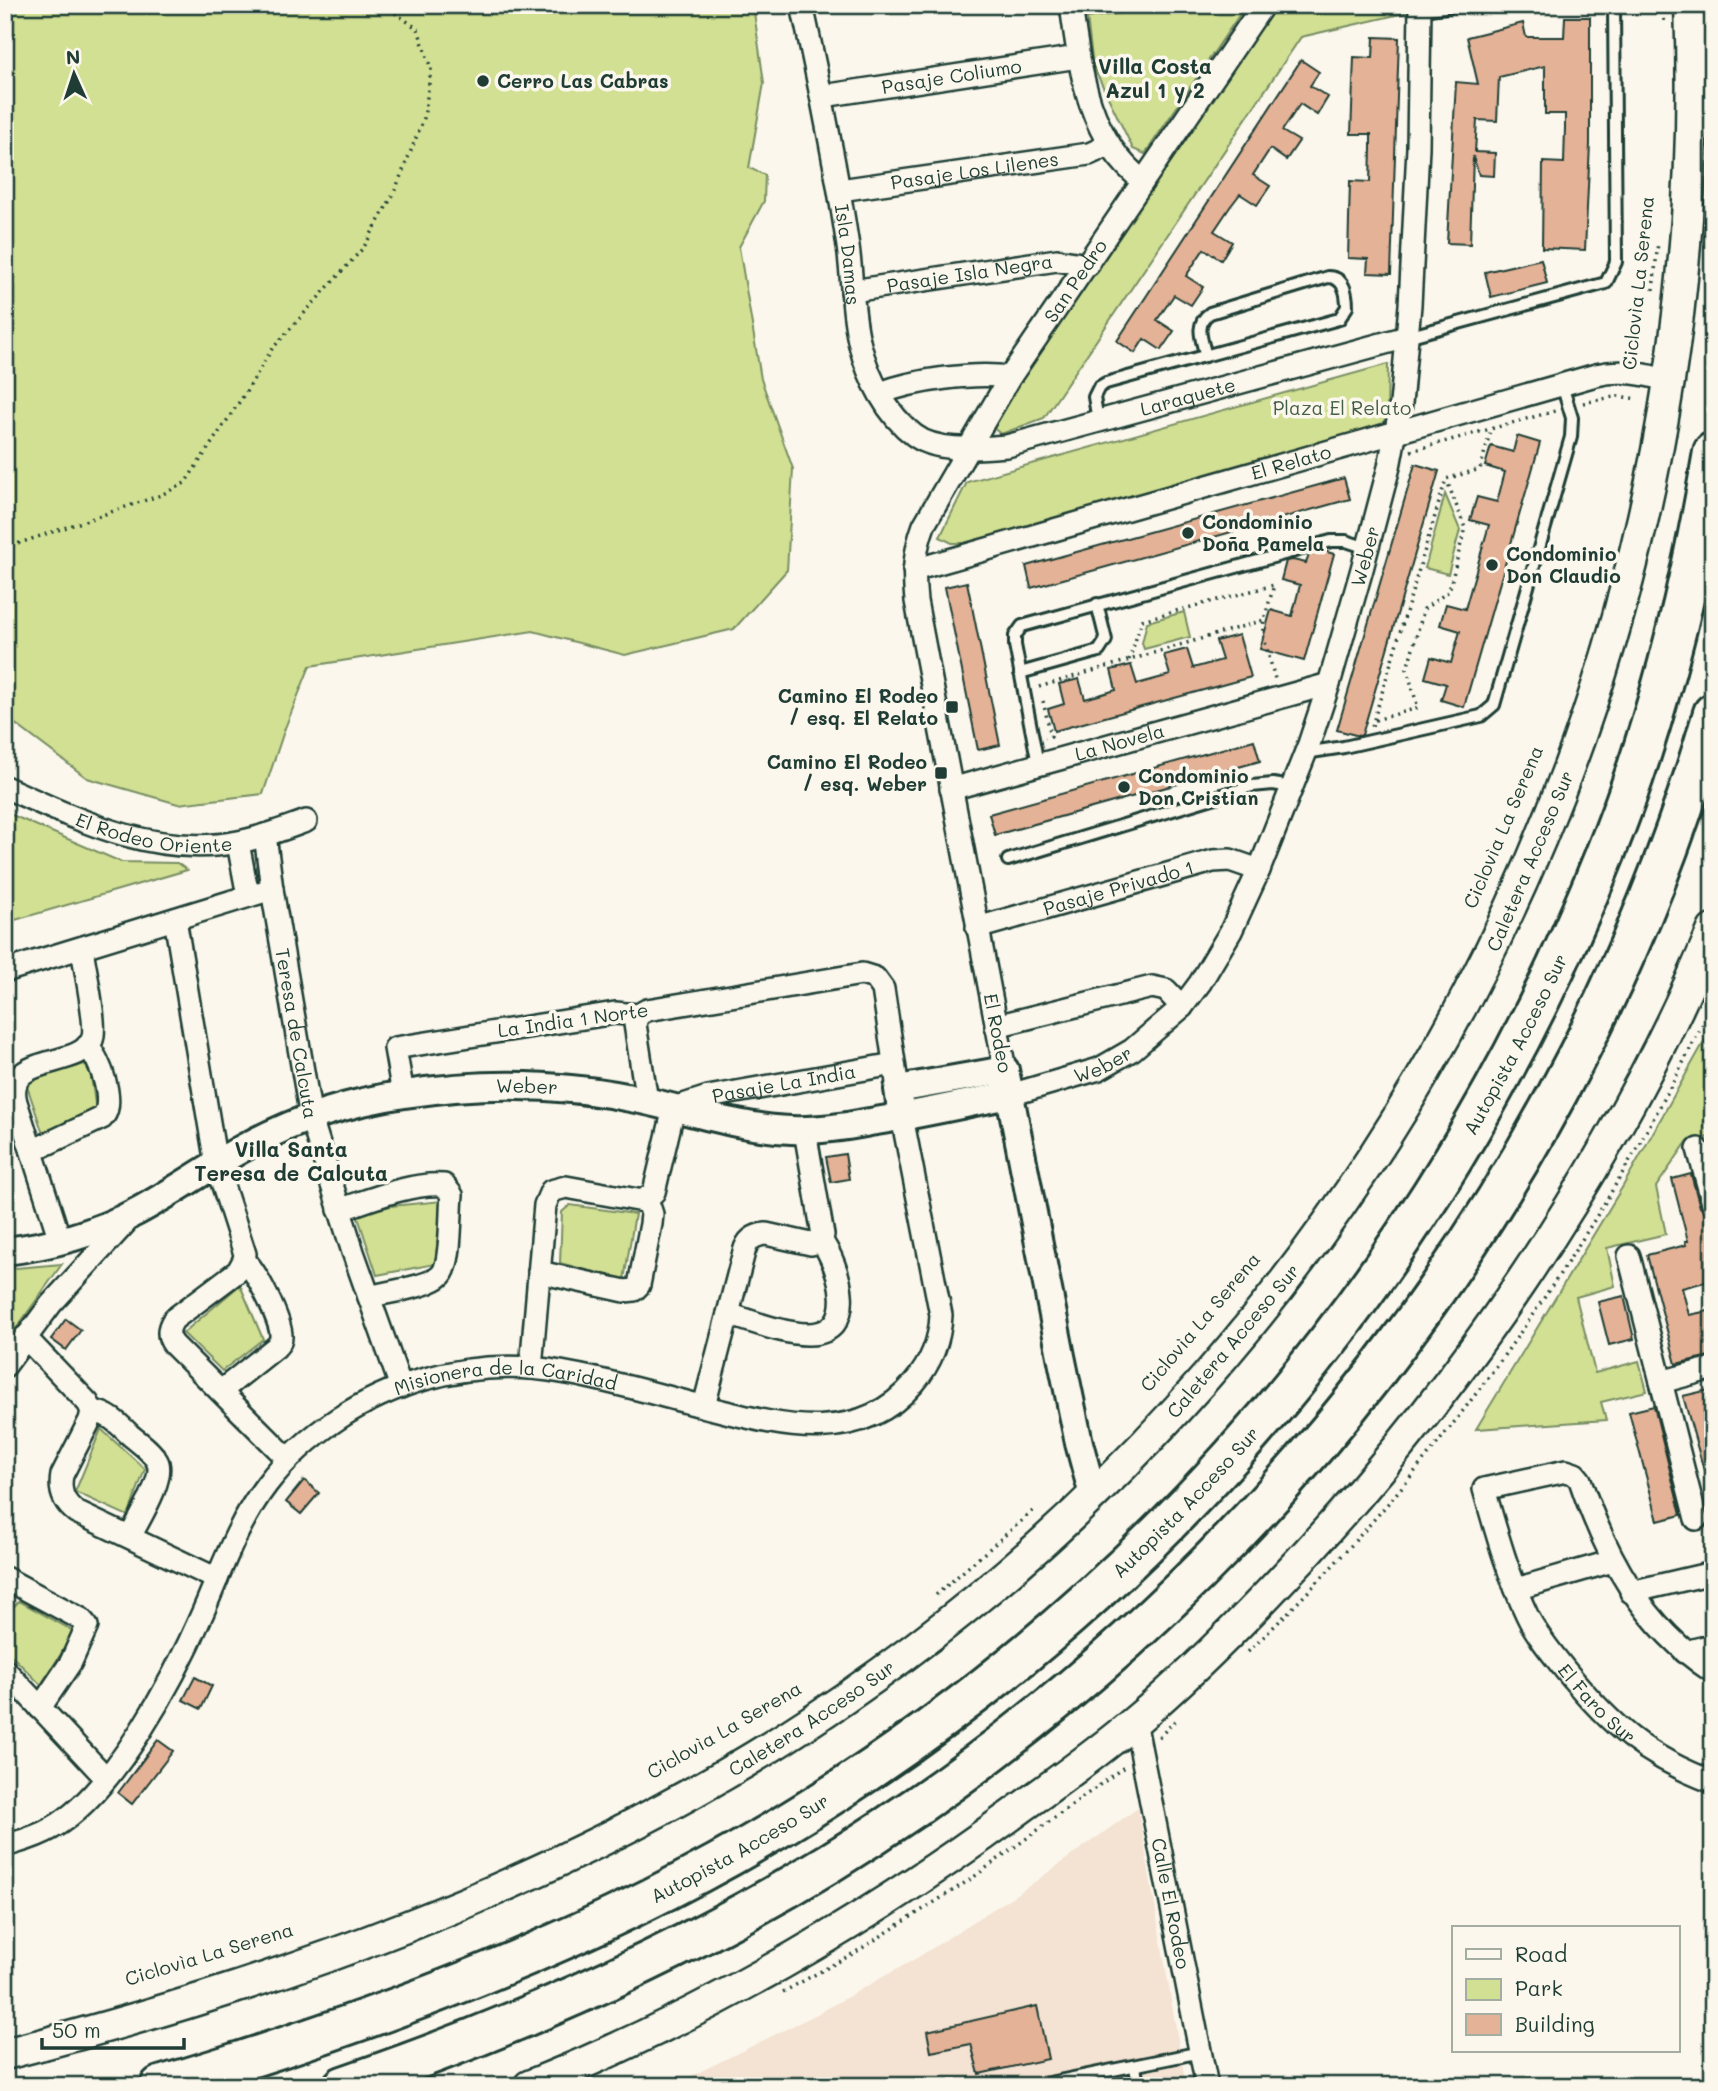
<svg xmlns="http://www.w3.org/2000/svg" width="1718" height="2091" font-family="Mali,sans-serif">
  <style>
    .built { fill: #f4e2d2 }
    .green { fill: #d2e093; stroke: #788e64; stroke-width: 2 }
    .building { fill: #e4b296; stroke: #1f3d34; stroke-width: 2 }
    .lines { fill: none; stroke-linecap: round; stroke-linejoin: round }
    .service-casing { stroke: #1f3d34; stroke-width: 16 }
    .minor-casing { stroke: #1f3d34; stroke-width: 26 }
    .tertiary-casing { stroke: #1f3d34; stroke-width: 32 }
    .secondary-casing { stroke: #1f3d34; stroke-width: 35 }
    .motorway-casing { stroke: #1f3d34; stroke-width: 44 }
    .path { stroke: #1f3d34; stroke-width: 3.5; stroke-dasharray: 2 5; stroke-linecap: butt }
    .service { stroke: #fbf7ec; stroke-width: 10 }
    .minor { stroke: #fbf7ec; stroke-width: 21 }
    .tertiary { stroke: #fbf7ec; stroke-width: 26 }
    .secondary { stroke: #fbf7ec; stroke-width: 30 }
    .motorway { stroke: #fbf7ec; stroke-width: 38 }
    .poi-dot { fill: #1f3d34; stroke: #fbf7ec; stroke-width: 2.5 }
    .labels { text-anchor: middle; stroke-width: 7; stroke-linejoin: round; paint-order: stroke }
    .street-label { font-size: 19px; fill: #1f3d34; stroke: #fbf7ec }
    .poi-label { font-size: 19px; font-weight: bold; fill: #1f3d34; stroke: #fbf7ec; text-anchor: start }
    .park-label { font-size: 19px; fill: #435e47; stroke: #fbf7ec }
    .neighbourhood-label { font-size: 21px; font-weight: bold; fill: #1f3d34; stroke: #fbf7ec }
  </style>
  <rect width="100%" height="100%" fill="#fbf7ec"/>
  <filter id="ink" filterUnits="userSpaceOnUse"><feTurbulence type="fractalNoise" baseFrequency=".0143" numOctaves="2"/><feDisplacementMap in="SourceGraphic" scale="14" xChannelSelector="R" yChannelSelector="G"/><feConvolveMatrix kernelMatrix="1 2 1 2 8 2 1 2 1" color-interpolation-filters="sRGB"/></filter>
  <g filter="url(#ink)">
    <polygon class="built" points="1138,1808 1186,2086 671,2086 819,2013 917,1958 1029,1886"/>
    <g class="green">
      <polygon points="5,5 753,5 764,83 749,168 765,175 764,201 739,247 761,379 793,469 787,570 734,629 625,655 533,631 310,666 285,728 263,794 178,804 87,778 14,723 5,721"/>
      <polygon points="1142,5 1246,5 1145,154 1133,149 1093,66 1087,18 1129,12"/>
      <polygon points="1275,5 1405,5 1405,13 1301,37 1044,418 1001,434 993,428 1020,383"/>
      <polygon points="1388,364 1387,413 1381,429 964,543 952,543 940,537 967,482"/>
      <polygon points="1445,494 1460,530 1448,574 1425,568"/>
      <polygon points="1184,612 1190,637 1144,649 1142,643 1147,622"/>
      <polygon points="5,812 121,862 177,863 187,870 5,923"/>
      <polygon points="1713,1026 1713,1136 1687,1142 1656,1187 1666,1234 1607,1248 1615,1286 1576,1297 1595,1373 1639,1361 1647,1391 1601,1402 1606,1420 1476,1429 1623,1186"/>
      <polygon points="89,1063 96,1110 43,1134 25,1080"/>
      <polygon points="442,1201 435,1264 377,1275 357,1214 391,1206"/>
      <polygon points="570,1205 635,1214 624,1280 560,1263 562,1212"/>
      <polygon points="62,1264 8,1340 5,1343 5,1269"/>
      <polygon points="240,1285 263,1339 222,1371 183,1333"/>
      <polygon points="101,1429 145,1469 128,1516 75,1492"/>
      <polygon points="19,1601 75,1632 41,1685 5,1649 5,1616"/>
    </g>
    <g class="building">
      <polygon points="1565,17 1590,17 1590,144 1585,250 1542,248 1543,162 1564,163 1565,128 1565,114 1545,114 1545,66 1499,77 1497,121 1477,120 1475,152 1495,153 1494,176 1479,175 1473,156 1470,244 1447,243 1456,82 1478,84 1467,37 1523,23 1526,37 1564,37"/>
      <polygon points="1374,37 1399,38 1391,274 1367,273 1368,259 1348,258 1350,181 1370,182 1371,148 1371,134 1351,134 1354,57 1373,58"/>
      <polygon points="1301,60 1319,72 1310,86 1328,97 1317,115 1300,104 1282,131 1299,141 1286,160 1270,149 1253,175 1270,186 1257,205 1240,194 1230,207 1214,231 1232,242 1221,260 1204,249 1186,276 1203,287 1191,305 1174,295 1157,320 1174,331 1161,350 1144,339 1135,353 1117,341"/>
      <polygon points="1541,259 1547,283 1491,297 1485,272"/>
      <polygon points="1517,436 1540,443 1464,707 1441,700 1446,684 1425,678 1431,657 1451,663 1460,631 1440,625 1446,604 1465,609 1489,525 1470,520 1477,497 1497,502 1505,472 1485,466 1491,446 1513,452"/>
      <polygon points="1415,464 1439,471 1362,735 1359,736 1337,730"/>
      <polygon points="1344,478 1350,499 1031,588 1026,566"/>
      <polygon points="1324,551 1334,554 1304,661 1260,649 1271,610 1292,616 1300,585 1281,580 1286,561 1293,560 1306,563 1309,555"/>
      <polygon points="967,582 1000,745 978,750 945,587"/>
      <polygon points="1239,635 1251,677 1054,731 1048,709 1064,704 1059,684 1079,679 1085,699 1116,690 1111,670 1131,665 1137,684 1170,675 1164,655 1187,649 1193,668 1222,660 1216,641"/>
      <polygon points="1254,740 1260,761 995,835 989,814"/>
      <polygon points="845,1154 849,1179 831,1182 826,1157"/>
      <polygon points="1691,1174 1700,1207 1708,1216 1706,1216 1713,1243 1713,1280 1682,1288 1689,1315 1713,1310 1713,1355 1676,1364 1647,1255 1686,1245 1685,1241 1688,1241 1672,1179"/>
      <polygon points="1624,1296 1634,1339 1609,1345 1598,1302"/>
      <polygon points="66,1319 81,1330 66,1350 51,1339"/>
      <polygon points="1713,1389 1713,1481 1707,1481 1683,1396"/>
      <polygon points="1654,1406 1681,1515 1658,1521 1629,1412"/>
      <polygon points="304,1480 319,1493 301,1514 286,1502"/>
      <polygon points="195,1677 212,1686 201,1709 183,1700"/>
      <polygon points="158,1740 173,1751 132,1804 118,1793"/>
      <polygon points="1037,2006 1048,2059 979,2074 971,2044 931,2052 927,2031"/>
    </g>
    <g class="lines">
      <defs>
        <g id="service">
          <polyline points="1421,10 1460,5"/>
          <polyline points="1407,337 1606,283 1616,262 1614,5"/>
          <path d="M1098,421L1094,397L1099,387L1106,383L1339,319L1347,307C1347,293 1344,277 1328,277L1210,313C1194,324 1202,340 1206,356"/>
          <polyline points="1020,673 1099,651 1106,640 1097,604"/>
          <polyline points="1305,753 1344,747 1481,716 1494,705 1571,437 1572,418 1562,385"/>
          <polyline points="1038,764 1015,645 1015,636 1022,626 1331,541 1346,541 1367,548"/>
          <polyline points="1008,860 1252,786 1273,784 1292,787"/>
          <polyline points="1135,2066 1138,2086"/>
          <polyline points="1034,2086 1201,2052"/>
        </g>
        <g id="minor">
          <path id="s1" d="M802,5C819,83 835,161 847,240C853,275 851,311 860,345C868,377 887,415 914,435C937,453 979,448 1007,446L1407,337"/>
          <path d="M1071,5C1080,70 1088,139 1143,181"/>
          <path id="s2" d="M823,96L1078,57"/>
          <path id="s3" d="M840,190L1089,154L1109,145"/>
          <path id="s4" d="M852,291L1057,260L1088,265"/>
          <path d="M880,393C915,380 973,372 1010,377"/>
          <path id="s5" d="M914,570L1596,375C1622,369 1644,374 1670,381"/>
          <path id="s6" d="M5,787C78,820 155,858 238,842C261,838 284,829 306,821"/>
          <path id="s7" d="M951,789L1329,684"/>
          <path id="s8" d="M265,835L272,889L311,1118L353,1252L401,1387"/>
          <polyline points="238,843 248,896"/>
          <path d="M175,919L216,1164L245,1254L244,1260L238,1271L174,1319C167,1329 167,1336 174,1345L288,1459"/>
          <path id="s9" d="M977,928L1213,861L1230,860L1259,870"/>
          <polyline points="5,971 272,889"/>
          <polyline points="638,1015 635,1024 647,1101"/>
          <polyline points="996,1026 1152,987 1166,990 1182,1007"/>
          <path id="s10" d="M1005,1070L916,601C913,572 914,552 924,525L1010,377L1263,5"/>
          <polyline points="403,1094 395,1048 615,1013 638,1015 647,1010 862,974 875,978 883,989 898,1089"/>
          <path id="s11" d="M1010,1095L1099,1069L1132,1050L1182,1007L1200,983L1231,931L1259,870L1309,744L1329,684L1362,569L1389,467L1401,404L1410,305L1418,148L1420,5"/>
          <polyline points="1698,1149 1713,1203"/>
          <path d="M32,1151L102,1118C116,1104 101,1059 87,1046"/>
          <path d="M339,1210C369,1200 412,1182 444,1185L452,1195C450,1212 452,1264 441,1275C430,1287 386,1292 369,1297"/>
          <path d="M60,1240L16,1102C3,1053 78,1070 92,1040C98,1027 84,965 82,948"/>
          <polyline points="1629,1256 1696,1519"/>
          <polyline points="539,1272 625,1291 634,1290 639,1285 651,1224 652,1214 647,1199"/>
          <path d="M728,1314C751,1321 784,1334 807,1334C861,1335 840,1265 820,1239"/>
          <path d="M25,1337L88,1403L92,1411L90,1420L62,1475C59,1491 63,1502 76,1512L217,1579"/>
          <polyline points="5,1366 51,1304 130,1218"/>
          <path id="s12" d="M531,1368L545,1205L551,1191L566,1187L643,1201L654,1192L674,1108L708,1097L894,1064"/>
          <polyline points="1661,1382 1713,1368"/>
          <path d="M221,1391L276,1347C279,1343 281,1343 281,1337C282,1322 256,1270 244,1260"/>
          <path d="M704,1406L744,1252C747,1240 754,1235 766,1234L811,1244L816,1243L823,1235L805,1131"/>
          <path d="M92,1411C108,1413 118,1423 129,1434C138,1442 151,1450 157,1461C166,1477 138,1521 130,1537"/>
          <polyline points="5,1578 81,1619 87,1626 71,1662 40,1708"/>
          <polyline points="1516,1589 1613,1561"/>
          <polyline points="1631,1592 1704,1575 1713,1577"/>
          <polyline points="1685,1652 1713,1645"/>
          <polyline points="5,1670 106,1778"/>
          <path id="s13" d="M1713,1672C1643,1626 1606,1557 1580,1480L1575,1474L1566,1471L1484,1489C1496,1531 1508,1575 1527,1615C1537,1636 1552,1653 1566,1671C1611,1726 1646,1757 1713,1782"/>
          <path id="s14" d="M1135,1721L1207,2086"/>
          <path id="s15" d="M5,1846C21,1841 37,1837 52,1828C114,1793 175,1677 203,1612C222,1568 238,1522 267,1484C305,1434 364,1396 425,1379C468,1367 516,1364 561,1372C609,1380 658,1395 706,1407C777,1425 858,1449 914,1383C931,1363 940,1341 941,1315L902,1117"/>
        </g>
        <g id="tertiary">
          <polyline points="902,1117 898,1089 1005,1070 1061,1356 1079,1443 1093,1495"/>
          <path id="s16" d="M5,1251C49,1246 97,1233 136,1212C174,1192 208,1167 245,1147C294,1120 350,1102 405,1094C486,1081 566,1083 646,1101C694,1112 742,1128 791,1130C818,1131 844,1127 870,1122C917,1115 963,1104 1010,1095"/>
        </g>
        <g id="secondary">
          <path id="s17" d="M5,2054C275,1985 547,1888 783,1739C1373,1366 1718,702 1690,5"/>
          <path d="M529,2086C706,2015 872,1918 1025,1805C1062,1778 1099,1752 1134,1722C1182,1682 1226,1638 1269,1593C1452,1403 1611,1173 1713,930"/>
        </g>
        <g id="motorway">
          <path id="s18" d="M160,2086C374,2022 587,1943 779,1828C1120,1623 1387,1327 1556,967C1588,898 1618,827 1641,755C1673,656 1696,555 1713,452"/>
          <path d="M343,2086C512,2028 678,1956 831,1862C1251,1603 1576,1190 1713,713"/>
        </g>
      </defs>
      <use href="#service" class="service-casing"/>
      <use href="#minor" class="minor-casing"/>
      <use href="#tertiary" class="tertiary-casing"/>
      <use href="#secondary" class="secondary-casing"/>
      <use href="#motorway" class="motorway-casing"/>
      <g class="path">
        <polyline points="1663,5 1664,21"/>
        <polyline points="1653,290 1658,242"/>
        <polyline points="1583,403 1618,396 1637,399"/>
        <polyline points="1411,451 1555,411"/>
        <polyline points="5,548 161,495 185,483 248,389 272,349 364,247 394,193 424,118 431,69 418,29 391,10 388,5"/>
        <polyline points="1129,660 1142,620 1274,585 1264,620 1263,634 1275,679"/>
        <polyline points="1039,687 1264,620"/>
        <polyline points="1043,701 1051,736 1045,738"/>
        <polyline points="1375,720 1418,708 1407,669 1424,609 1449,591 1465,528 1447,481"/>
        <polyline points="1372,726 1446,479 1480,469 1491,429"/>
        <polyline points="936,1595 1034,1510"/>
        <path d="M1248,1652C1441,1466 1596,1245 1713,1003"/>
        <polyline points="1159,1737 1178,1718"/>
        <polyline points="783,1992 856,1952 971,1879 1124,1767"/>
      </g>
      <use href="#service" class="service"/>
      <use href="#minor" class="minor"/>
      <use href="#tertiary" class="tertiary"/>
      <use href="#secondary" class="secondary"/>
      <use href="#motorway" class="motorway"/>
    </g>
  </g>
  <g class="poi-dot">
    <circle cx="483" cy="81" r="7"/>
    <circle cx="1188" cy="533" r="7"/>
    <circle cx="1492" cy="565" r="7"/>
    <rect x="945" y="700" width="14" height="14" rx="3.5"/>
    <rect x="934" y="766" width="14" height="14" rx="3.5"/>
    <circle cx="1124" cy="787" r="7"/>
  </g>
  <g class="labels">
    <g class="street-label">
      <text dy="7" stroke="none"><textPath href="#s2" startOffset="130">Pasaje Coliumo</textPath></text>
      <text dy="7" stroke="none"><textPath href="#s3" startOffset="136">Pasaje Los Lilenes</textPath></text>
      <text dy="7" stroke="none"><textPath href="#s1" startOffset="254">Isla Damas</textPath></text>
      <text dy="7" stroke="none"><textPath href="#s4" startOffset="119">Pasaje Isla Negra</textPath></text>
      <text dy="7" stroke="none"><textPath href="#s10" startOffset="842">San Pedro</textPath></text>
      <text transform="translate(1638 283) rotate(-84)" y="7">Ciclovìa La Serena</text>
      <text dy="7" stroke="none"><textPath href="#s1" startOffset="735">Laraquete</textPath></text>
      <text dy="7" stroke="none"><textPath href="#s5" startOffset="392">El Relato</textPath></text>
      <text dy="7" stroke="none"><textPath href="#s11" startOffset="686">Weber</textPath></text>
      <text dy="7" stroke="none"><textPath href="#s7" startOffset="175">La Novela</textPath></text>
      <text transform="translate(1503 827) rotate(-67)" y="7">Ciclovìa La Serena</text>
      <text dy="7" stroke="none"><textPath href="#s6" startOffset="158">El Rodeo Oriente</textPath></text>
      <text transform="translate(1530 861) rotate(-67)" y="7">Caletera Acceso Sur</text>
      <text dy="7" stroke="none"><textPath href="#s9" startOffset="147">Pasaje Privado 1</textPath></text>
      <text transform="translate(573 1020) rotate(-8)" y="7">La India 1 Norte</text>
      <text dy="7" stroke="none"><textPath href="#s8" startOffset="201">Teresa de Calcuta</textPath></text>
      <text transform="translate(998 1033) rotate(79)" y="7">El Rodeo</text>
      <text dy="7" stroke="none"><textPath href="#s18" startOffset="1762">Autopista Acceso Sur</textPath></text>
      <text dy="7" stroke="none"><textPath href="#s11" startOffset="98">Weber</textPath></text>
      <text dy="7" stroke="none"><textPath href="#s12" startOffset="486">Pasaje La India</textPath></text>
      <text dy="7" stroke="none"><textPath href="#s16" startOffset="556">Weber</textPath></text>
      <text transform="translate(1200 1322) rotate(-50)" y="7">Ciclovìa La Serena</text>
      <text transform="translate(1233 1341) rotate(-50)" y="7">Caletera Acceso Sur</text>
      <text dy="7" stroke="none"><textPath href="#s15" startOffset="735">Misionera de la Caridad</textPath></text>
      <text dy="7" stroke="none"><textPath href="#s18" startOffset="1195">Autopista Acceso Sur</textPath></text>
      <text dy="7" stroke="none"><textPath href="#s13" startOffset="586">El Faro Sur</textPath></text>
      <text dy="7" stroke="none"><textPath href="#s17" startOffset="878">Caletera Acceso Sur</textPath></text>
      <text transform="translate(724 1730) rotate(-30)" y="7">Ciclovìa La Serena</text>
      <text dy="7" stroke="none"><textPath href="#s18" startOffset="628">Autopista Acceso Sur</textPath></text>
      <text dy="7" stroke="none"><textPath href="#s14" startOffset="186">Calle El Rodeo</textPath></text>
      <text transform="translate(209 1954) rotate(-17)" y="7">Ciclovìa La Serena</text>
    </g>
    <g class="poi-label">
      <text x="497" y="88">Cerro Las Cabras</text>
      <text x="1202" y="529">Condominio<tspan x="1202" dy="22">Doña Pamela</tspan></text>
      <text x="1506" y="561">Condominio<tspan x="1506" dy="22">Don Claudio</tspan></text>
      <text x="938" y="703" text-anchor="end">Camino El Rodeo<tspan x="938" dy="22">/ esq. El Relato</tspan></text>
      <text x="927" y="769" text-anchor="end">Camino El Rodeo<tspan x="927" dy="22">/ esq. Weber</tspan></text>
      <text x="1138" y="783">Condominio<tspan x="1138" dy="22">Don Cristian</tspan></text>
    </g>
    <g class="park-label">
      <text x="1342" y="415">Plaza El Relato</text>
    </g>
    <g class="neighbourhood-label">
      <text x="1155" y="74">Villa Costa<tspan x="1155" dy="24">Azul 1 y 2</tspan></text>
      <text x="291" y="1157">Villa Santa<tspan x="291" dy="24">Teresa de Calcuta</tspan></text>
    </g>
  </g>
  <rect width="1718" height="2091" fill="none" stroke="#fbf7ec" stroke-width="28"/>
  <rect x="14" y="14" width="1690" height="2063" fill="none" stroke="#1f3d34" stroke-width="2.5" filter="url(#ink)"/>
  <rect x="1452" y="1926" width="228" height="126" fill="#fbf7ec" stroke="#a3ada2" stroke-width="2"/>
  <rect x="1466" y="1949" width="35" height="10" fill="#fbf7ec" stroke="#a3ada2" stroke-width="2"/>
  <text x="1515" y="1962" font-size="21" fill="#1f3d34">Road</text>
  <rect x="1466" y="1979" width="35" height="21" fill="#d2e093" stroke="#a3ada2" stroke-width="2"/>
  <text x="1515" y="1996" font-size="21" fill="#1f3d34">Park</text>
  <rect x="1466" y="2014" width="35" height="21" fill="#e4b296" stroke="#a3ada2" stroke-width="2"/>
  <text x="1515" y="2032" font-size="21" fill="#1f3d34">Building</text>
  <g transform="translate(74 74) rotate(357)" stroke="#fbf7ec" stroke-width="5" paint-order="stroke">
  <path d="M0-5L12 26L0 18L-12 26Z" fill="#1f3d34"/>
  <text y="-10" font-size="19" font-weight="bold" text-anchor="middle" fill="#1f3d34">N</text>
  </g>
  <path d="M42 2038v10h142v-10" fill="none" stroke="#1f3d34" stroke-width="3.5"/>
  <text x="52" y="2038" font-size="21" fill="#1f3d34" stroke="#fbf7ec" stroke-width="5" paint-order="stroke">50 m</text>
</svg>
